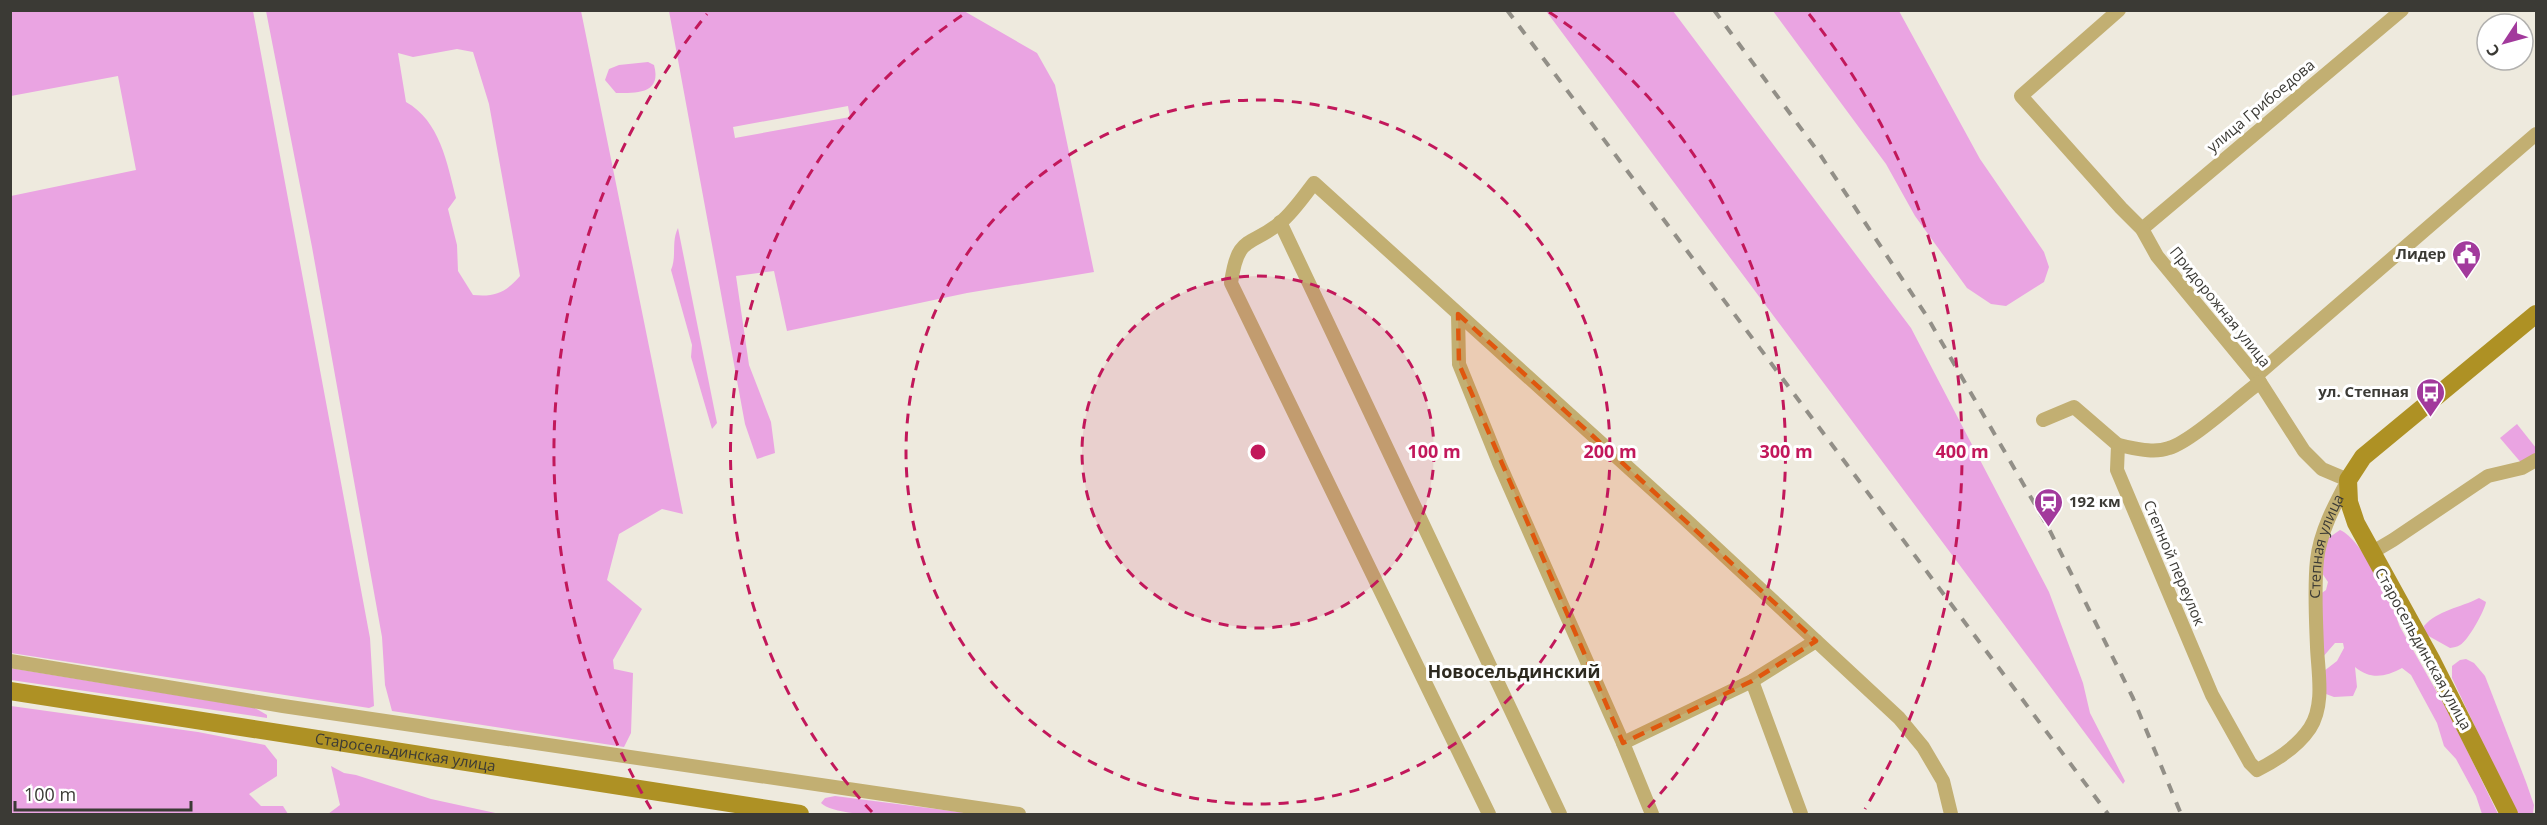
<svg xmlns="http://www.w3.org/2000/svg" width="2547" height="825" font-family="'Open Sans',sans-serif">
  <style>
    .green { fill: #eaa4e2; fill-rule: evenodd }
    .lines { fill: none; stroke-linecap: round; stroke-linejoin: round }
    .street { stroke: #c2af72; stroke-width: 14 }
    .secondary { stroke: #ae9124; stroke-width: 18 }
    .rail { stroke: #928f87; stroke-width: 4; stroke-dasharray: 10 10; stroke-linecap: butt }
    .marked { fill: #df570e; fill-opacity: 0.2; stroke: #df570e; stroke-width: 4.5; stroke-dasharray: 12 8; stroke-linejoin: round }
    .ring { fill: none; stroke: #c2185b; stroke-width: 3; stroke-dasharray: 10 8 }
    .labels { text-anchor: middle; stroke-width: 6; stroke-linejoin: round; paint-order: stroke }
    .street-label { font-size: 15px; fill: #3b3a35; stroke: #fff }
    .poi-label { font-size: 15px; font-weight: bold; fill: #3b3a35; stroke: #fff; text-anchor: end }
    .quarter-label { font-size: 18px; font-weight: bold; fill: #2d2a20; stroke: #fff }
    .centre { fill: #c2185b; stroke: #fff; stroke-width: 3 }
    .ring-label { font-size: 18px; text-anchor: middle; font-weight: bold; fill: #c2185b; stroke: #fff; stroke-width: 6; stroke-linejoin: round; paint-order: stroke }
  </style>
  <rect width="100%" height="100%" fill="#eeeade"/>
  <g class="green">
    <polygon points="11,10 253,11 370,638 374,706 369,708 11,653 11,196 136,170 118,76 11,96"/>
    <path d="M266,11H581L683,514L662,509L619,534L607,580L642,609L613,660L614,669L633,673L631,733L624,747L392,711L385,685L382,637L312,247ZM457,49L473,52L489,104L520,276C505,293 495,297 473,295L458,271L457,245L448,209L456,198C447,163 440,121 406,102L398,53L413,57Z"/>
    <path d="M669,11H964L1037,53L1055,85L1094,272L967,293L787,331L774,271L736,276L749,365L771,422L775,453L757,459L745,424ZM848,106L850,117L735,138L733,127Z"/>
    <polygon points="1546,11 1673,11 1911,328 2049,592 2083,683 2090,713 2125,781 2123,784"/>
    <polygon points="1773,11 1899,11 1980,159 2044,252 2049,267 2044,282 2006,306 1991,304 1967,288 1915,216 1886,164"/>
    <path d="M648,62L654,65C662,94 637,93 616,93L605,80L609,69L619,65Z"/>
    <path d="M678,228L717,423L712,429L691,357L692,345L671,270C677,256 671,242 678,228Z"/>
    <polygon points="2517,424 2536,448 2536,454 2523,465 2500,438"/>
    <path d="M2340,530C2362,539 2393,604 2400,627L2451,717L2498,814H2482L2476,796L2456,759L2444,746L2437,723L2411,675L2402,668C2385,677 2371,680 2355,667L2357,687L2353,696L2334,697L2326,694L2324,671L2337,661L2344,648L2343,643H2335L2322,658L2319,595L2326,590L2328,582L2320,570L2327,539Z"/>
    <path d="M2479,598L2486,602C2485,610 2468,641 2460,645C2457,647 2454,647 2450,648L2425,634L2424,626C2438,610 2460,608 2479,598Z"/>
    <polygon points="2466,659 2474,663 2485,676 2526,782 2534,805 2533,814 2516,814 2452,678 2452,666 2460,660"/>
    <polygon points="10,668 255,708 267,715 267,718 11,680"/>
    <polygon points="11,706 198,732 265,745 277,760 277,776 249,794 261,806 283,806 288,814 11,814"/>
    <polygon points="331,766 344,773 356,775 431,799 500,814 328,814 340,805"/>
    <path d="M835,796L975,814C946,815 838,821 821,803L825,798Z"/>
  </g>
  <g class="lines">
    <g class="street">
      <polyline points="1280,222 1560,814"/>
      <polyline points="2142,229 2402,10"/>
      <polyline points="1458,314 1459,364 1499,463 1623,743 1652,814"/>
      <polyline points="2256,376 2536,134"/>
      <path id="s1" d="M2043,420L2074,407L2118,445L2117,470L2212,695L2250,763L2257,770C2277,760 2298,746 2310,728C2325,705 2318,672 2317,647C2316,619 2314,588 2317,560C2320,532 2335,504 2348,480L2322,469L2304,451L2256,376L2157,256L2142,229L2121,208L2021,96L2119,10"/>
      <path d="M2118,445C2134,448 2153,454 2169,448C2192,441 2238,398 2260,382"/>
      <polyline points="2371,553 2393,540 2488,476 2522,468 2536,460"/>
      <polyline points="10,661 283,706 1019,814"/>
      <polyline points="1752,681 1801,814"/>
      <polyline points="1623,743 1752,681 1816,641"/>
      <path d="M1489,814L1231,283C1238,233 1250,248 1281,222C1293,212 1304,196 1314,183L1684,518L1899,718L1923,747L1943,781L1951,814"/>
    </g>
    <g class="secondary">
      <path id="s2" d="M10,691L800,814"/>
      <polyline points="2509,814 2431,659 2356,523 2349,502 2348,480 2363,457 2536,314"/>
    </g>
    <g class="rail">
      <polyline points="1507,10 2108,814"/>
      <polyline points="1714,10 1819,153 1926,315 2048,527 2133,698 2181,814"/>
    </g>
  </g>
  <path class="marked" d="M1458,314L1616,457L1816,641L1752,681L1623,743L1459,364Z"/>
  <circle cx="1258" cy="452" r="176" fill="#c2185b" fill-opacity=".12"/>
  <g class="ring">
    <circle cx="1258" cy="452" r="176"/>
    <circle cx="1258" cy="452" r="352"/>
    <path d="M872 812A528 528 0 0 1 967 12M1549 12A528 528 0 0 1 1644 812"/>
    <path d="M651 809A704 704 0 0 1 707 14M1809 14A704 704 0 0 1 1865 809"/>
  </g>
  <defs>
    <symbol id="civic-pin" viewBox="-11 -11 22 30"><path d="M0 17L-7.5 6A9.5 9.5 0 1 1 7.5 6Z" fill="#a23a9c" stroke="#fff"/><path d="M-.6-6.5H3V-4.5H.6V-3L4-1V1h2V6H-6V1h2V-1L-.6-3ZM-1.2 2.5V6h2.4V2.5Z" fill="#fff"/></symbol>
    <symbol id="bus-pin" viewBox="-11 -11 22 30"><path d="M0 17L-7.5 6A9.5 9.5 0 1 1 7.5 6Z" fill="#a23a9c" stroke="#fff"/><path d="M-5-6H5V4H4V6H2V4H-2V6H-4V4H-5ZM-3.5-4V0h7V-4ZM-3.5 1.2v1.5H-2V1.2ZM2 1.2v1.5H3.5V1.2Z" fill="#fff"/></symbol>
    <symbol id="station-pin" viewBox="-11 -11 22 30"><path d="M0 17L-7.5 6A9.5 9.5 0 1 1 7.5 6Z" fill="#a23a9c" stroke="#fff"/><path d="M-3-6H3Q5-6 5-4V2Q5 4 3 4L4.5 6H3L1.5 4h-3L-3 6H-4.5L-3 4Q-5 4-5 2V-4Q-5-6-3-6ZM-3.5-4v3h7v-3ZM-3.5 1v1.5H-2V1ZM2 1v1.5H3.5V1Z" fill="#fff"/></symbol>
  </defs>
  <g fill-rule="evenodd">
    <use href="#civic-pin" x="2450" y="238" width="33" height="45"/>
    <use href="#bus-pin" x="2414" y="376" width="33" height="45"/>
    <use href="#station-pin" x="2032" y="486" width="33" height="45"/>
  </g>
  <g class="labels">
    <g class="street-label">
      <text transform="translate(2261 106) rotate(-40)" y="5">улица Грибоедова</text>
      <text transform="translate(2220 307) rotate(51)" y="5">Придорожная улица</text>
      <text dy="5" stroke="none"><textPath href="#s1" startOffset="702">Степная улица</textPath></text>
      <text transform="translate(2174 563) rotate(67)" y="5">Степной переулок</text>
      <text transform="translate(2423 649) rotate(61)" y="5">Старосельдинская улица</text>
      <text dy="5" stroke="none"><textPath href="#s2" startOffset="400">Старосельдинская улица</textPath></text>
    </g>
    <g class="poi-label">
      <text x="2446" y="259">Лидер</text>
      <text x="2409" y="397">ул. Степная</text>
      <text x="2069" y="507" text-anchor="start">192 км</text>
    </g>
    <g class="quarter-label">
      <text x="1514" y="678">Новосельдинский</text>
    </g>
  </g>
  <circle cx="1258" cy="452" r="9" class="centre"/>
  <g class="ring-label">
    <text x="1434" y="458">100 m</text>
    <text x="1610" y="458">200 m</text>
    <text x="1786" y="458">300 m</text>
    <text x="1962" y="458">400 m</text>
  </g>
  <rect width="2547" height="825" fill="none" stroke="#3b3a35" stroke-width="24"/>
  <g transform="translate(2505 42) rotate(234)"><circle r="28" fill="#ffffff" stroke="#b1b0ae" stroke-width="1.5"/>
  <path d="M0-4.5L10 22L0 15L-10 22Z" fill="#a23a9c"/>
  <text y="-9" font-size="16" font-weight="bold" text-anchor="middle" fill="#3b3a35">С</text>
  </g>
  <path d="M15 801v9h176v-9" fill="none" stroke="#3b3a35" stroke-width="3"/>
  <text x="24" y="801" font-size="18" fill="#3b3a35" stroke="#ffffff" stroke-width="4.5" paint-order="stroke">100 m</text>
</svg>
